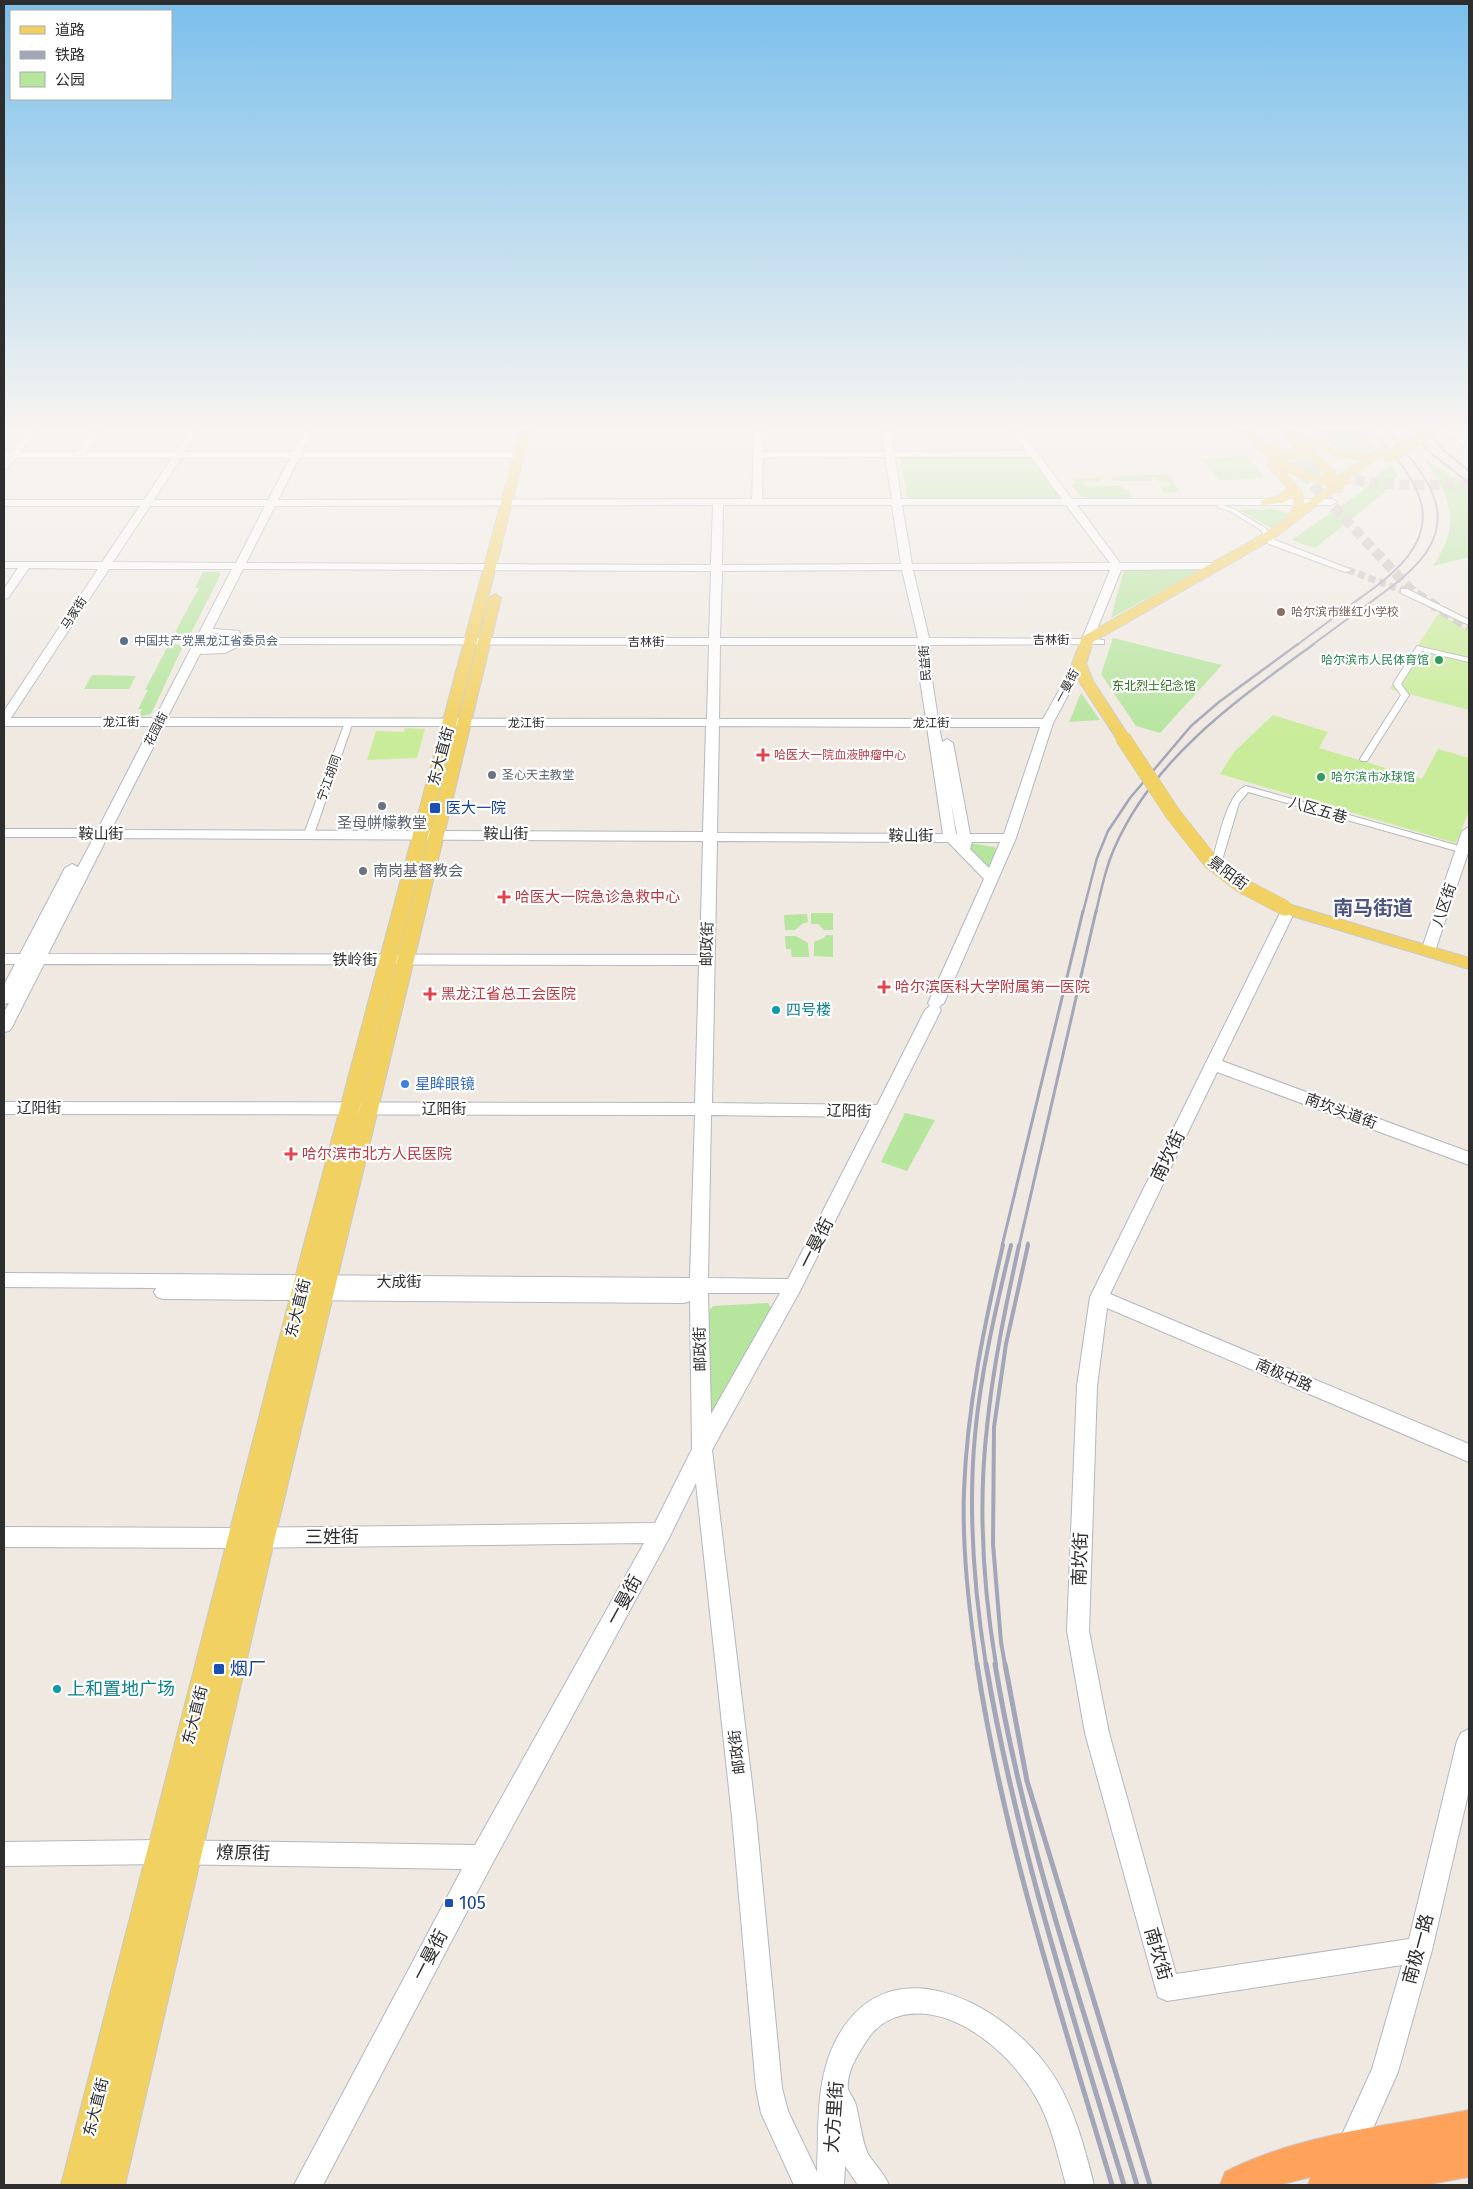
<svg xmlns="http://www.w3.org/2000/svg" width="1473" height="2189" font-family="'Fira Sans','Noto Sans SC',sans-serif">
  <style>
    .green { fill: #b6e59e }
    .pitch { fill: #c9ec9a }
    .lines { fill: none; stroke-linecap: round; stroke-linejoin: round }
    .street-tunnel { stroke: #c8c4bd; stroke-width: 7; stroke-dasharray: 7 4; stroke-linecap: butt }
    .secondary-tunnel { stroke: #c8c4bd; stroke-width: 10; stroke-dasharray: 10 5; stroke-linecap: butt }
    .street-casing { stroke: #b4b7c1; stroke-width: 2 }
    .secondary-casing { stroke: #b4b7c1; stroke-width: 2 }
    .primary-casing { stroke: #c9c9c9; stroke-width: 2 }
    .highway-casing { stroke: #c9c9c9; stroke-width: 2 }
    .street { fill: #fff; fill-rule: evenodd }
    .secondary { fill: #fff; fill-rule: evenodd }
    .primary { fill: #f2d163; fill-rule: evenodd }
    .highway { fill: #ffa35c; fill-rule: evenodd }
    .rail-far4 { stroke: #a3a6b8; stroke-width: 2 }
    .rail-far3 { stroke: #a3a6b8; stroke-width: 2.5 }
    .rail-far2 { stroke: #a3a6b8; stroke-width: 3 }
    .rail-far1 { stroke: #a3a6b8; stroke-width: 4 }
    .rail { stroke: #a3a6b8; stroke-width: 5 }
    .primary-bridge-far1-casing { stroke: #c9c9c9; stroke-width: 13; stroke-linecap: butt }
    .primary-bridge-casing { stroke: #c9c9c9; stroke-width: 16; stroke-linecap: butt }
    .primary-bridge-far1 { stroke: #f2d163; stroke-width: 12 }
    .primary-bridge { stroke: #f2d163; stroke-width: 15 }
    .education-dot { fill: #8d6e63; stroke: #fff; stroke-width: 2 }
    .service-dot { fill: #5c6f8a; stroke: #fff; stroke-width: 2 }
    .leisure-dot { fill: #2e9e5b; stroke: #fff; stroke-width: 2 }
    .health-dot { fill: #e0444e; stroke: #fff; stroke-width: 2 }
    .worship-dot { fill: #6b7280; stroke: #fff; stroke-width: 2 }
    .transit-dot { fill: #1a4fb4; stroke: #fff; stroke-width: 2 }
    .culture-dot { fill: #0f9aa8; stroke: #fff; stroke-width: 2 }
    .shop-dot { fill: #3f7fe0; stroke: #fff; stroke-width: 2 }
    .labels { text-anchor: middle; stroke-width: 4.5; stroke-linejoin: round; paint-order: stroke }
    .far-education-label { font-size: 12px; fill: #785e54; stroke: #fff; text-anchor: start }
    .far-street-label { font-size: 12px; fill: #2e2e2e; stroke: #fff }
    .far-service-label { font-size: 12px; fill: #4e5e75; stroke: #fff; text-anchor: start }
    .far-leisure-label { font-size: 12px; fill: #27864d; stroke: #fff; text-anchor: end }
    .far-park-label { font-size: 12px; fill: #2c6e1b; stroke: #fff }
    .far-health-label { font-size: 12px; fill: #be3a42; stroke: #fff; text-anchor: start }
    .far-worship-label { font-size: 12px; fill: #5b616d; stroke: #fff; text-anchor: start }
    .street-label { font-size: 15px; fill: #2e2e2e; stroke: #fff }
    .transit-label { font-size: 15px; fill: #164399; stroke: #fff; text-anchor: start }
    .worship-label { font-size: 15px; fill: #5b616d; stroke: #fff }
    .health-label { font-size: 15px; fill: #be3a42; stroke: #fff; text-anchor: start }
    .culture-label { font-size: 15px; fill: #0d838f; stroke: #fff; text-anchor: start }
    .shop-label { font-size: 15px; fill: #366cbe; stroke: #fff; text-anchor: start }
    .near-street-label { font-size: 18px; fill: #2e2e2e; stroke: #fff }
    .near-transit-label { font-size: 18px; fill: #164399; stroke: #fff; text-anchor: start }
    .near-culture-label { font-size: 18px; fill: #0d838f; stroke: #fff; text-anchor: start }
    .district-label { font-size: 20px; font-weight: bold; fill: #4d5680; stroke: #fff }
  </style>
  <rect width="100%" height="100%" fill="#efe9e1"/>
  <g class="green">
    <path d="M1316,431H1361L1374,443L1376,447C1355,462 1332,445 1316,431Z"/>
    <polygon points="904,455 1033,456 1062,498 1057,502 908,499 900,457"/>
    <polygon points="1247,456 1264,477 1220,481 1202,459"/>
    <path d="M1423,458L1469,487V557L1433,566C1462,524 1451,496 1423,458Z"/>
    <polygon points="1311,460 1320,469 1321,476 1307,473 1286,462"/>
    <polygon points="1390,466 1398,475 1384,493 1315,548 1292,540 1361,492 1382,471"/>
    <polygon points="1169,474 1179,492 1163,493 1160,486 1171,485 1169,482 1159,482 1156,477 1151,477 1152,481 1114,481 1112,478 1101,478 1102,482 1083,482 1085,486 1121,486 1123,490 1129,490 1131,499 1084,500 1071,484 1075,483 1073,479"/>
    <polygon points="1273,509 1291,514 1291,517 1272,529 1239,510"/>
    <polygon points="1124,569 1201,569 1111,618"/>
    <polygon points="203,572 218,572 221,574 191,633 186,636 173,636 199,588 195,588"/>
    <polygon points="1113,638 1222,665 1160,733 1136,726 1101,674"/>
    <polygon points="174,644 183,646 151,714 138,717 142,709 138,709 148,690 145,690 168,646"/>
    <polygon points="92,675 136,676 129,689 84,689"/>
    <polygon points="1081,693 1100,720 1069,722"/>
    <polygon points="970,843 994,847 997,850 993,865 988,866 967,845"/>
    <polygon points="811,913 833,913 833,930 824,930 818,924 811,924"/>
    <polygon points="807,914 808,922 802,924 795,930 785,930 784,915"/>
    <polygon points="826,935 833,935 833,957 814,956 814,942 824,938"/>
    <polygon points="785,936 796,936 808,943 809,957 792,957 791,949 786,949"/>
    <polygon points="905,1113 935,1120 907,1171 881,1162"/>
    <polygon points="768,1303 772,1309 710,1417 708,1312 713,1306"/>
  </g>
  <g class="pitch">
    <polygon points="1438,614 1469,631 1469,710 1390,689"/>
    <polygon points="1273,715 1328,732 1319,748 1422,779 1438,749 1469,758 1469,811 1456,843 1220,774 1234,752"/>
    <polygon points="405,728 425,729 417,758 367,760 376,731 404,732"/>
  </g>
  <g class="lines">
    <polyline class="street-tunnel" points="1348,570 1404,591"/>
    <g class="secondary-tunnel">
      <polyline points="1283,452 1413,592 1469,627"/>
      <path d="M1299,458C1349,490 1412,485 1469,484"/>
    </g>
    <defs>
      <g id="street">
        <polygon points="1220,504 1234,509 1265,528 1275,540 1352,570 1345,572 1269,544 1261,530 1230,511 1218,507 1217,506"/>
        <polygon points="1401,589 1407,589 1469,620 1469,625 1401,593"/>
        <polygon points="203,628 239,631 244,641 237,643 233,635 206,632 203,632"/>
        <polygon points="1417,646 1469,658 1469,662 1422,651 1401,684 1409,695 1367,761 1361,761 1360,759 1401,695 1393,684"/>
        <polygon points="349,719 353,722 314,834 312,836 306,836 304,834 345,722"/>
        <path d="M1246,786L1466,848L1468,850L1463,853L1460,852L1248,792L1239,803L1223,857L1221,859H1215L1213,857C1219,839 1227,793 1246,786Z"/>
      </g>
      <g id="secondary">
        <path d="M28,431H37L21,452H76L92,431H101L86,452H175L189,431H198L185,452H293L303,431H312L302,452H519L524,455L519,458H299L278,500L752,499L754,431H764L763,452H885L881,431H891L894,452L1026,451L1012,431H1021L1072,499H1332L1337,502L1332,505H1077L1120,563H1215L1220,566L1215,569L1121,570L1093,639L1104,640V644L930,645L931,673L938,719H1043L1075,662H1083L1085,664L1053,723L1016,838L944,1003L939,1007L941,1010L800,1291L712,1450L756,1817L782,2088L788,2111L817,2172C819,2129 815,2082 835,2042C885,1943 997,1999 1047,2066C1072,2099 1084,2145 1094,2185H1066C1058,2156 1052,2126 1037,2099C1013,2056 956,2004 903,2015C890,2018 877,2026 869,2037C860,2051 846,2071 848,2089C849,2092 853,2098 855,2102C860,2118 861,2139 868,2154C875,2165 884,2173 889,2185H858L845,2166L844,2185H794L761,2113L756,2088L732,1817L696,1483L668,1540L491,1866L323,2185H294L462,1869L160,1864L4,1866V1842L160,1840L475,1845L644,1543L240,1548L4,1547V1527L240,1528L655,1523L692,1449L690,1301L684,1303L163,1299L157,1297L154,1292L156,1288L4,1287V1273L690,1278L695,1115L4,1114V1102L695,1103L699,965L44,964L12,1027L9,1031L4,1032V1012L9,1003L4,1004V985L15,964H4V954H20L65,868L72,864L78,867L94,837H4V829H98L151,726H4V711L98,569L29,568L8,598L4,599V589L18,568H4V562H102L140,506H4V500H144L172,458H16L7,469L4,470V461L6,458H4V452H11ZM885,457L892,499H762L763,458ZM895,457H1031L1062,499H901ZM181,458H290L268,500H154ZM713,505L711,565L246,563L275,506ZM723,505H892L901,564L722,565ZM902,505H1066L1110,563L912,564ZM150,506H265L236,563L113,562ZM109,569H232L155,718H11ZM243,569L711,571L709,638H240L222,646L203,648ZM902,570L918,638H720L722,571ZM913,570H1110L1082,639L929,638ZM243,644L709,645L707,719L167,718L200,654L225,653ZM720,645H918L919,673L926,719H719ZM164,726H706L703,832L111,830ZM719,726L927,727L943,834L717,833ZM939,727H1040L1004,834H970L953,743L947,739L942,742ZM951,802L957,834H956ZM107,838L703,841L700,955L48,954ZM717,841L948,842L984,879L928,1003L930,1006L925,1010L877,1105L712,1103ZM972,842H1000L989,868L970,849ZM711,1115L871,1117L788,1279L708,1278ZM708,1293H780L711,1414Z"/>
        <polygon points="1446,431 1456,431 1469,443 1469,451"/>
        <polygon points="1469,827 1469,850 1435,951 1433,954 1423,954 1421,951 1462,831"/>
        <polygon points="1289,905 1296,909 1222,1061 1469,1152 1469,1165 1217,1072 1110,1294 1469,1444 1469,1462 1107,1308 1097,1386 1089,1631 1109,1733 1176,1974 1409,1939 1457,1741 1461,1733 1469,1729 1469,1790 1432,1950 1398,2072 1359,2160 1349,2164 1339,2160 1335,2150 1372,2069 1402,1965 1167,2001 1158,1997 1085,1733 1067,1631 1077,1386 1090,1297 1282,909"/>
      </g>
      <g id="primary">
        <polygon points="520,431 530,431 336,1201 489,598 495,594 501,598 275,1537 125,2185 61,2185 294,1282"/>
        <path d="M1239,431H1250L1264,445L1273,444L1288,453L1297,451L1282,431H1294L1320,445L1342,451L1366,454L1383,449L1388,452L1351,476L1348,479L1352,482L1343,485L1342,492H1334L1273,539L1093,642L1086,664L1093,681L1130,738L1123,742L1118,741L1079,681L1072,664L1082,637L1265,533C1278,524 1297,516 1293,497L1282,503L1261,505V501L1278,496L1288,488L1267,465L1272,462ZM1311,449L1342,457L1362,460L1343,472L1337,478L1330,466ZM1306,456L1321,470L1326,478L1307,473L1280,457L1292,459ZM1281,468L1299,478L1330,486L1305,504L1300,489Z"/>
        <polygon points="1285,903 1469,958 1469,969 1279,912 1277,908 1279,904"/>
      </g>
      <path id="highway" d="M1469,2110V2177L1425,2185H1308L1311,2177L1279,2185H1220L1225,2172C1298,2134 1389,2126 1469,2110Z"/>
    </defs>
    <use href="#street" class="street-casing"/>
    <use href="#secondary" class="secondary-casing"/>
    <use href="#primary" class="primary-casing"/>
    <use href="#highway" class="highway-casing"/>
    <use href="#street" class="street"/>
    <use href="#secondary" class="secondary"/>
    <use href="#primary" class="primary"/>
    <use href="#highway" class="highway"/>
    <g class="rail-far4">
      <polyline points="1410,431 1433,455 1469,483"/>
      <polyline points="1426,431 1447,453 1469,471"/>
      <path d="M1297,645C1315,631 1334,618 1352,604C1385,580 1435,548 1420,499C1412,473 1390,451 1372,431"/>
      <path d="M1312,645C1331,631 1349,618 1368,604C1400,580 1447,551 1436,504C1429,476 1405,452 1387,431"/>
    </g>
    <g class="rail-far3">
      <polyline points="1083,912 1097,858 1108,831 1130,798 1191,726 1219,702 1298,644"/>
      <path d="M1096,912C1101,891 1105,869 1114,849C1153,758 1237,700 1314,644"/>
    </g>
    <g class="rail-far2">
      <polyline points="1002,1246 1083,911"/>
      <polyline points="1019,1246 1096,911"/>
      <polyline points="1027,1246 1028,1243"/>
    </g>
    <g class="rail-far1">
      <path d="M977,1665C969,1608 962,1549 964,1491C967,1408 984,1326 1003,1245"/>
      <path d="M986,1665C974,1590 968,1510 975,1435C981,1370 996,1308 1011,1245"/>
      <path d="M996,1665C983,1587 978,1506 987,1427C993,1366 1006,1305 1019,1245"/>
      <polyline points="1005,1665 1001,1642 993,1544 994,1427 1006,1344 1028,1245"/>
    </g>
    <g class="rail">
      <path d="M977,1664C1004,1842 1061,2013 1112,2185"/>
      <path d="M986,1664C1016,1841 1072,2013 1124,2185"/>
      <path d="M995,1664C1024,1841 1085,2013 1137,2185"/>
      <polyline points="1005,1664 1027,1781 1150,2185"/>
    </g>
    <defs>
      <polyline id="primary-bridge-far1" points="1389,457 1431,431"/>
      <polyline id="primary-bridge" points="1123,738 1173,814 1211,862 1241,885 1285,908"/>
    </defs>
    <use href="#primary-bridge-far1" class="primary-bridge-far1-casing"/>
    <use href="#primary-bridge" class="primary-bridge-casing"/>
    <use href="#primary-bridge-far1" class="primary-bridge-far1"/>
    <use href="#primary-bridge" class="primary-bridge"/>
  </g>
  <linearGradient id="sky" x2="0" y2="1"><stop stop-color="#7abfeb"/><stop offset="0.58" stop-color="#f8f5f2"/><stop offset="1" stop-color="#f8f5f2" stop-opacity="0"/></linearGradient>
  <rect width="1473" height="738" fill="url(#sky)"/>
  <circle class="education-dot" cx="1281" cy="612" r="5"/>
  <circle class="service-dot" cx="124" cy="641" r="5"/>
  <g class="leisure-dot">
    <circle cx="1439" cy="660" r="5"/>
    <circle cx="1321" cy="777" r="5"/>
  </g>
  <g class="health-dot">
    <path d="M760.5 747.5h5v5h5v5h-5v5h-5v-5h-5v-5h5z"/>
    <path d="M501.5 889.5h5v5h5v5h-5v5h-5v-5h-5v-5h5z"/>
    <path d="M881.5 979.5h5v5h5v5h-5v5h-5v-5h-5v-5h5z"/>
    <path d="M427.5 986.5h5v5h5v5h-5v5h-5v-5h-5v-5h5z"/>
    <path d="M288.5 1146.5h5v5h5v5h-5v5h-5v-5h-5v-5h5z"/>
  </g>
  <g class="worship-dot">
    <circle cx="492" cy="775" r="5"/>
    <circle cx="382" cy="806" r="5"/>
    <circle cx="363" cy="871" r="5"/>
  </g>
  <g class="transit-dot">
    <rect x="429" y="802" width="12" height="12" rx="2.5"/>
    <rect x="213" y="1663" width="12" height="12" rx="2.5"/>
    <rect x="444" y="1898" width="10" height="10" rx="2.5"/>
  </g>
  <g class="culture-dot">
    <circle cx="776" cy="1010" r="5"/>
    <circle cx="57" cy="1689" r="5"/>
  </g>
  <circle class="shop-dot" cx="405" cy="1084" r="5"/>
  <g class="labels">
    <g class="far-education-label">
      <text x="1291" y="616">哈尔滨市继红小学校</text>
    </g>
    <g class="far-street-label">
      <text transform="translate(74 613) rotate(-57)" y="4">马家街</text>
      <text x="1051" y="644">吉林街</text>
      <text x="646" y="646">吉林街</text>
      <text transform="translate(925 663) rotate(-94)" y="4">民益街</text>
      <text transform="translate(1067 686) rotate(-62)" y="4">一曼街</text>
      <text x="121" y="726">龙江街</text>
      <text x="526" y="727">龙江街</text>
      <text x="931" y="727">龙江街</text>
      <text transform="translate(156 729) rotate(-63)" y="4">花园街</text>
      <text transform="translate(329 778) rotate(-70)" y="4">宁江胡同</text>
    </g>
    <g class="far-service-label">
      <text x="134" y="645">中国共产党黑龙江省委员会</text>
    </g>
    <g class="far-leisure-label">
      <text x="1429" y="664">哈尔滨市人民体育馆</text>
      <text x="1331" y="781" text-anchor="start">哈尔滨市冰球馆</text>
    </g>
    <g class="far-park-label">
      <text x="1154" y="690">东北烈士纪念馆</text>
    </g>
    <g class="far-health-label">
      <text x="774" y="759">哈医大一院血液肿瘤中心</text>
    </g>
    <g class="far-worship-label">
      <text x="502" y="779">圣心天主教堂</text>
    </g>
    <g class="street-label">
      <text transform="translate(441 756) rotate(-75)" y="5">东大直街</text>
      <text transform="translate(1318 810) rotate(16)" y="5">八区五巷</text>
      <text x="101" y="839">鞍山街</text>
      <text x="506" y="839">鞍山街</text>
      <text x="911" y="841">鞍山街</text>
      <text transform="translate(1228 873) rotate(37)" y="5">景阳街</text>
      <text transform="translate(1444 905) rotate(-71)" y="5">八区街</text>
      <text transform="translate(707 944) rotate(-89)" y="5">邮政街</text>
      <text x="355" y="965">铁岭街</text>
      <text x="39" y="1113">辽阳街</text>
      <text x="444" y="1114">辽阳街</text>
      <text transform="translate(849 1111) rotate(1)" y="5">辽阳街</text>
      <text transform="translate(1341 1111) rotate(20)" y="5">南坎头道街</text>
      <text x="399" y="1287">大成街</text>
      <text transform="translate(298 1308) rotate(-76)" y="5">东大直街</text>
      <text transform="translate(700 1349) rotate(-91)" y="5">邮政街</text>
      <text transform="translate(1284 1375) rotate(23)" y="5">南极中路</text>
      <text transform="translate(195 1715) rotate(-76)" y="5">东大直街</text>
      <text transform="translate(737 1752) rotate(-97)" y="5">邮政街</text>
      <text transform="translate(96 2107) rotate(-76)" y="5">东大直街</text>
    </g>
    <g class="transit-label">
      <text x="446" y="813">医大一院</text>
    </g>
    <g class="worship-label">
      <text x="382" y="828">圣母帡幪教堂</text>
      <text x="373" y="876" text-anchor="start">南岗基督教会</text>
    </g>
    <g class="health-label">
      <text x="515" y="902">哈医大一院急诊急救中心</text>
      <text x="895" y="992">哈尔滨医科大学附属第一医院</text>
      <text x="441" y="999">黑龙江省总工会医院</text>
      <text x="302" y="1159">哈尔滨市北方人民医院</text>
    </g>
    <g class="culture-label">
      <text x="786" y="1015">四号楼</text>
    </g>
    <g class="shop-label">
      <text x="415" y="1089">星眸眼镜</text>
    </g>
    <g class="near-street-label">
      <text transform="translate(1168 1156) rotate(-64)" y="6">南坎街</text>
      <text transform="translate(816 1243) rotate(-63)" y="6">一曼街</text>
      <text x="332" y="1543">三姓街</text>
      <text transform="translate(1080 1559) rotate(-88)" y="6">南坎街</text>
      <text transform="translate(624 1600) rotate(-61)" y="6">一曼街</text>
      <text transform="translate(243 1853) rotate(1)" y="6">燎原街</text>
      <text transform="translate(1418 1949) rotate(-75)" y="6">南极一路</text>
      <text transform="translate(1158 1954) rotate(74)" y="6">南坎街</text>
      <text transform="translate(430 1955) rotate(-62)" y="6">一曼街</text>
      <text transform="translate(834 2117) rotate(-86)" y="6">大方里街</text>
    </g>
    <g class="near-transit-label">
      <text x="230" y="1675">烟厂</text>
      <text x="459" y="1909">105</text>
    </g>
    <g class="near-culture-label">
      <text x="67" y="1695">上和置地广场</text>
    </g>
    <g class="district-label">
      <text x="1373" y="915">南马街道</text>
    </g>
  </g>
  <rect width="1473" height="2189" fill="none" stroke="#2e2e2e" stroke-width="10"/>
  <rect x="10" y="10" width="162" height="90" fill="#ffffff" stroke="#ababab"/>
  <rect x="20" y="26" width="25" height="8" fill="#f2d163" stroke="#ababab"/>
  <text x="55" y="35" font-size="15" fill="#2e2e2e">道路</text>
  <rect x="20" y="51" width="25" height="8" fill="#a3a6b8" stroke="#ababab"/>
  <text x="55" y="60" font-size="15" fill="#2e2e2e">铁路</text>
  <rect x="20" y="72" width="25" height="15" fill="#b6e59e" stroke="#ababab"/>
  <text x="55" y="85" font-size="15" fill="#2e2e2e">公园</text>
</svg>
